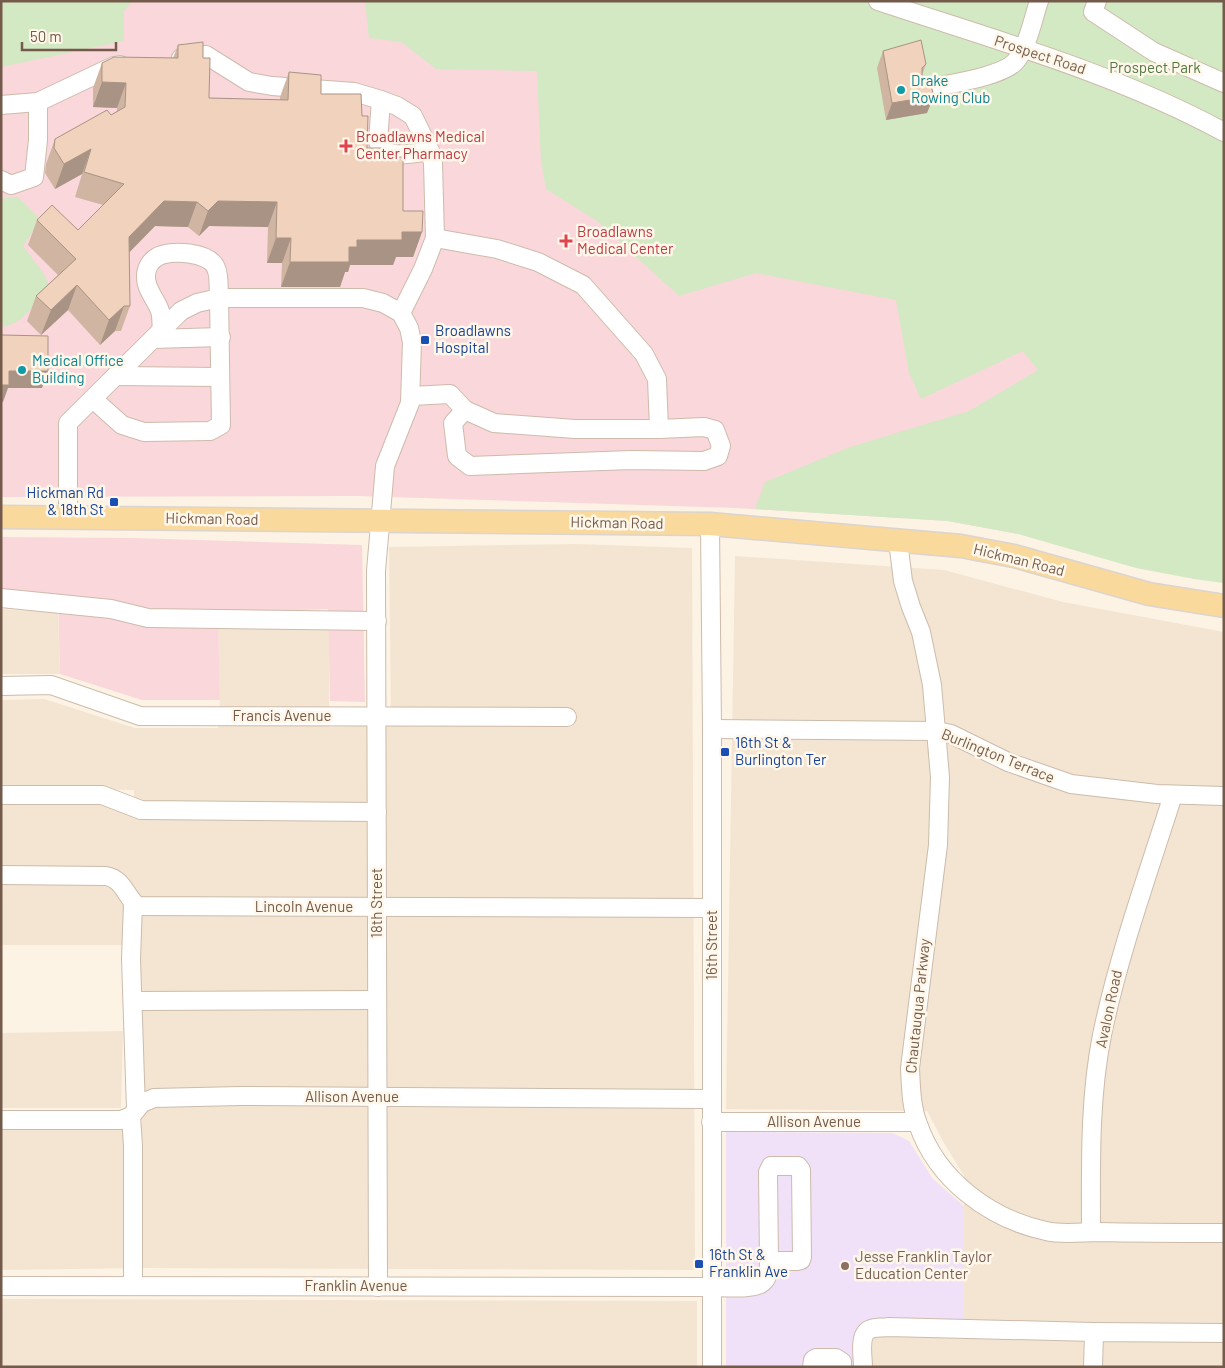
<svg xmlns="http://www.w3.org/2000/svg" width="1225" height="1368" font-family="Barlow,sans-serif">
  <style>
    .residential { fill: #f3e5d2 }
    .education { fill: #f0e1f8 }
    .medical { fill: #fad7db }
    .green { fill: #d2e9c3 }
    .lines { fill: none; stroke-linecap: round; stroke-linejoin: round }
    .minor-casing { stroke: #cdbbab; stroke-width: 20 }
    .major-casing { stroke: #dbd4d0; stroke-width: 25 }
    .minor { stroke: #fff; stroke-width: 18 }
    .major { stroke: #fad99d; stroke-width: 22 }
    .wall { fill: #cfb5a2 }
    .shaded-wall { fill: #a99384 }
    .building { fill: #f1d2bc; stroke: #a99384 }
    .culture-dot { fill: #0f9aa8; stroke: #fff7ea; stroke-width: 2 }
    .health-dot { fill: #e0444e; stroke: #fff7ea; stroke-width: 2 }
    .transit-dot { fill: #1a4fb4; stroke: #fff7ea; stroke-width: 2 }
    .education-dot { fill: #8d6e63; stroke: #fff7ea; stroke-width: 2 }
    .labels { text-anchor: middle; stroke-width: 5; stroke-linejoin: round; paint-order: stroke }
    .street-label { font-size: 15px; fill: #745a4a; stroke: #fff7ea }
    .park-label { font-size: 15px; fill: #527942; stroke: #fff7ea }
    .culture-label { font-size: 15px; fill: #0d838f; stroke: #fff7ea; text-anchor: start }
    .health-label { font-size: 15px; fill: #be3a42; stroke: #fff7ea; text-anchor: start }
    .transit-label { font-size: 15px; fill: #164399; stroke: #fff7ea; text-anchor: start }
    .education-label { font-size: 15px; fill: #785e54; stroke: #fff7ea; text-anchor: start }
  </style>
  <rect width="100%" height="100%" fill="#fcf3e4"/>
  <g class="residential">
    <polygon points="577,544 692,548 695,1270 144,1268 1,1270 1,1125 142,1124 138,896 133,884 124,909 124,945 1,945 1,799 99,799 134,811 134,790 1,788 1,700 44,699 135,728 218,728 220,700 218,627 329,627 329,727 391,725 389,547"/>
    <polygon points="735,556 944,570 1063,602 1224,632 1224,1367 862,1367 863,1328 964,1327 964,1176 944,1143 927,1111 726,1109"/>
    <polygon points="1,609 58,613 60,674 1,674"/>
    <polygon points="123,1031 121,1108 1,1108 1,1033"/>
    <polygon points="1,1299 697,1301 697,1367 1,1367"/>
  </g>
  <polygon class="education" points="726,1132 893,1133 909,1141 933,1179 964,1206 964,1327 863,1328 862,1367 726,1367"/>
  <g class="medical">
    <polygon points="1,1 634,1 1130,129 1018,534 948,521 736,508 356,496 1,497"/>
    <polygon points="1,537 132,538 362,545 365,702 330,701 328,609 218,613 220,700 142,700 60,674 58,596 1,592"/>
  </g>
  <g class="green">
    <polygon points="1,1 133,1 124,11 124,41 1,67"/>
    <polygon points="365,1 1224,1 1224,583 1194,579 1136,568 1018,534 948,521 755,509 765,482 850,447 969,411 1038,370 1023,351 921,399 909,373 896,300 756,273 679,296 597,221 546,189 541,162 537,71 436,69 401,42 369,38"/>
    <path d="M18,197L39,218L33,231L23,246L44,274L49,285C37,302 23,325 1,327V198Z"/>
  </g>
  <g class="lines">
    <defs>
      <g id="minor">
        <path d="M878,1C995,40 1115,73 1224,132"/>
        <polyline points="1097,1 1093,12 1154,52 1224,83"/>
        <polyline points="181,58 206,55 249,82 272,86 354,92 381,100 397,106 413,116 430,151 433,163 435,238 423,269 401,313"/>
        <path d="M926,89C947,84 1001,77 1015,62C1027,49 1033,19 1039,1"/>
        <path d="M381,100L378,142C385,161 414,153 430,151"/>
        <polyline points="1,105 38,102 114,66 120,65"/>
        <polyline points="1,180 11,185 34,177 38,140 38,102"/>
        <polyline points="153,339 221,337"/>
        <polyline points="116,376 220,377"/>
        <polyline points="411,396 450,394 465,410 494,423 575,429 659,429 657,379 644,354 583,285 538,262 497,249 435,238"/>
        <path d="M93,399L122,425L144,432L210,431L221,425C220,383 220,340 219,298C218,289 220,277 216,268C210,252 170,249 157,257C150,261 146,269 146,276C145,289 156,299 160,311C162,317 161,324 162,330"/>
        <polyline points="465,410 453,423 457,456 470,466 631,460 704,461 718,456 721,446 715,430 704,427 659,429"/>
        <polyline points="68,517 68,423 181,311 197,303 219,298 363,298 383,303 401,313 409,328 412,342 410,403 385,466 376,571 378,1287"/>
        <polyline points="710,524 712,729 712,1367"/>
        <path d="M898,541L903,581L911,607L921,632L932,685L940,777L938,845L910,1068C911,1087 911,1106 918,1124C937,1180 990,1219 1046,1231C1062,1235 1082,1232 1099,1232C1140,1233 1182,1233 1224,1233"/>
        <polyline points="1,598 111,609 148,618 377,621"/>
        <polyline points="1,686 51,685 140,716 567,717"/>
        <polyline points="712,729 937,731 951,734 1008,762 1071,784 1157,794 1224,796"/>
        <polyline points="1,795 102,795 141,810 377,812"/>
        <path d="M1,875L106,876C123,879 125,895 137,906L712,908"/>
        <polyline points="133,903 131,959 136,1110"/>
        <polyline points="133,1001 377,1000"/>
        <polyline points="131,1116 133,1146 133,1286"/>
        <polyline points="1,1120 121,1120 131,1116 142,1103 154,1098 240,1096 711,1099"/>
        <polyline points="711,1122 917,1122"/>
        <path d="M1091,1232C1091,1167 1089,1100 1102,1035C1119,953 1148,874 1173,795"/>
        <path d="M1,1286L711,1287C723,1287 753,1290 762,1283C769,1278 769,1269 769,1261L768,1172L771,1166H798L801,1170L802,1257L801,1260L797,1261H769"/>
        <polyline points="812,1367 813,1360 816,1358 836,1358 842,1362 842,1367"/>
        <path d="M863,1367C863,1356 858,1333 871,1329C876,1327 883,1328 888,1327L1094,1332"/>
        <polyline points="1093,1367 1094,1332 1224,1333"/>
      </g>
      <polyline id="major" points="1,517 710,524 961,546 1014,556 1149,594 1224,606"/>
    </defs>
    <use href="#minor" class="minor-casing"/>
    <use href="#major" class="major-casing"/>
    <use href="#minor" class="minor"/>
    <use href="#major" class="major"/>
  </g>
  <g class="wall">
    <polygon points="178,45 203,58 209,98 280,100 280,97 289,72 321,94 362,116 367,148 385,157 403,211 422,232 413,257 396,257 393,265 350,265 348,272 345,272 340,287 281,287 282,263 267,263 268,227 209,226 199,236 188,227 155,226 129,252 130,306 121,331 115,331 100,345 68,310 41,335 27,321 36,296 58,275 28,245 37,220 78,230 103,205 75,197 82,174 55,189 45,173 46,164 55,139 111,115 117,111 117,108 93,107 93,88 102,63 173,58"/>
    <polygon points="883,51 926,64 922,75 927,113 886,120 877,68"/>
  </g>
  <g class="shaded-wall">
    <polygon points="102,82 126,83 117,108 93,107"/>
    <polygon points="934,96 927,113 886,120 892,103"/>
    <polygon points="91,149 82,174 55,189 64,164"/>
    <polygon points="164,201 197,202 188,227 155,226 120,262 129,237"/>
    <polygon points="218,201 277,202 268,227 209,226 199,236 208,211"/>
    <polygon points="402,232 422,232 413,257 396,257 393,265 350,265 348,272 345,272 340,287 281,287 290,262 349,247 357,240"/>
    <polygon points="276,238 291,238 282,263 267,263"/>
    <polygon points="77,285 68,310 41,335 51,310"/>
    <polygon points="124,306 115,331 100,345 109,320"/>
    <polygon points="9,371 48,371 42,388 8,388 3,402 1,402 1,385"/>
  </g>
  <g class="building">
    <polygon points="921,40 926,64 922,68 922,75 925,80 930,82 934,96 892,103 883,51"/>
    <polygon points="203,42 203,58 210,58 209,98 288,100 289,72 321,75 321,94 361,94 362,116 368,116 367,148 385,148 385,157 403,157 403,211 423,211 422,232 402,232 402,240 357,240 357,247 349,247 349,262 290,262 291,238 276,238 277,202 218,201 208,211 197,202 164,201 129,237 130,306 124,306 109,320 77,285 51,310 36,296 76,259 37,220 52,205 78,230 124,184 84,172 91,149 64,164 54,148 55,139 107,110 111,115 125,107 126,83 102,82 102,63 114,57 178,58 178,45"/>
    <polygon points="1,335 48,336 48,371 9,371 9,385 1,385"/>
  </g>
  <g class="culture-dot">
    <circle cx="901" cy="90" r="5"/>
    <circle cx="22" cy="370" r="5"/>
  </g>
  <g class="health-dot">
    <path d="M343.5 138.5h5v5h5v5h-5v5h-5v-5h-5v-5h5z"/>
    <path d="M563.5 233.5h5v5h5v5h-5v5h-5v-5h-5v-5h5z"/>
  </g>
  <g class="transit-dot">
    <rect x="420" y="335" width="10" height="10" rx="2.5"/>
    <rect x="109" y="497" width="10" height="10" rx="2.5"/>
    <rect x="720" y="747" width="10" height="10" rx="2.5"/>
    <rect x="694" y="1259" width="10" height="10" rx="2.5"/>
  </g>
  <circle class="education-dot" cx="845" cy="1266" r="5"/>
  <g class="labels">
    <g class="street-label">
      <text transform="translate(1040 55) rotate(18)" y="5">Prospect Road</text>
      <text transform="translate(212 519) rotate(1)" y="5">Hickman Road</text>
      <text transform="translate(617 523) rotate(1)" y="5">Hickman Road</text>
      <text transform="translate(1019 560) rotate(14)" y="5">Hickman Road</text>
      <text x="282" y="721">Francis Avenue</text>
      <text transform="translate(998 756) rotate(22)" y="5">Burlington Terrace</text>
      <text transform="translate(377 903) rotate(-90)" y="5">18th Street</text>
      <text x="304" y="912">Lincoln Avenue</text>
      <text transform="translate(712 945) rotate(-90)" y="5">16th Street</text>
      <text transform="translate(918 1006) rotate(-84)" y="5">Chautauqua Parkway</text>
      <text transform="translate(1109 1009) rotate(-78)" y="5">Avalon Road</text>
      <text x="352" y="1102">Allison Avenue</text>
      <text x="814" y="1127">Allison Avenue</text>
      <text x="356" y="1291">Franklin Avenue</text>
    </g>
    <g class="park-label">
      <text x="1155" y="73">Prospect Park</text>
    </g>
    <g class="culture-label">
      <text x="911" y="86">Drake<tspan x="911" dy="17">Rowing Club</tspan></text>
      <text x="32" y="366">Medical Office<tspan x="32" dy="17">Building</tspan></text>
    </g>
    <g class="health-label">
      <text x="356" y="142">Broadlawns Medical<tspan x="356" dy="17">Center Pharmacy</tspan></text>
      <text x="577" y="237">Broadlawns<tspan x="577" dy="17">Medical Center</tspan></text>
    </g>
    <g class="transit-label">
      <text x="435" y="336">Broadlawns<tspan x="435" dy="17">Hospital</tspan></text>
      <text x="104" y="498" text-anchor="end">Hickman Rd<tspan x="104" dy="17">&amp; 18th St</tspan></text>
      <text x="735" y="748">16th St &amp;<tspan x="735" dy="17">Burlington Ter</tspan></text>
      <text x="709" y="1260">16th St &amp;<tspan x="709" dy="17">Franklin Ave</tspan></text>
    </g>
    <g class="education-label">
      <text x="855" y="1262">Jesse Franklin Taylor<tspan x="855" dy="17">Education Center</tspan></text>
    </g>
  </g>
  <rect width="1225" height="1368" fill="none" stroke="#745a4a" stroke-width="5"/>
  <path d="M22 42v8h94v-8" fill="none" stroke="#745a4a" stroke-width="2.5"/>
  <text x="30" y="42" font-size="15" fill="#745a4a" stroke="#fff7ea" stroke-width="4" paint-order="stroke">50 m</text>
</svg>
